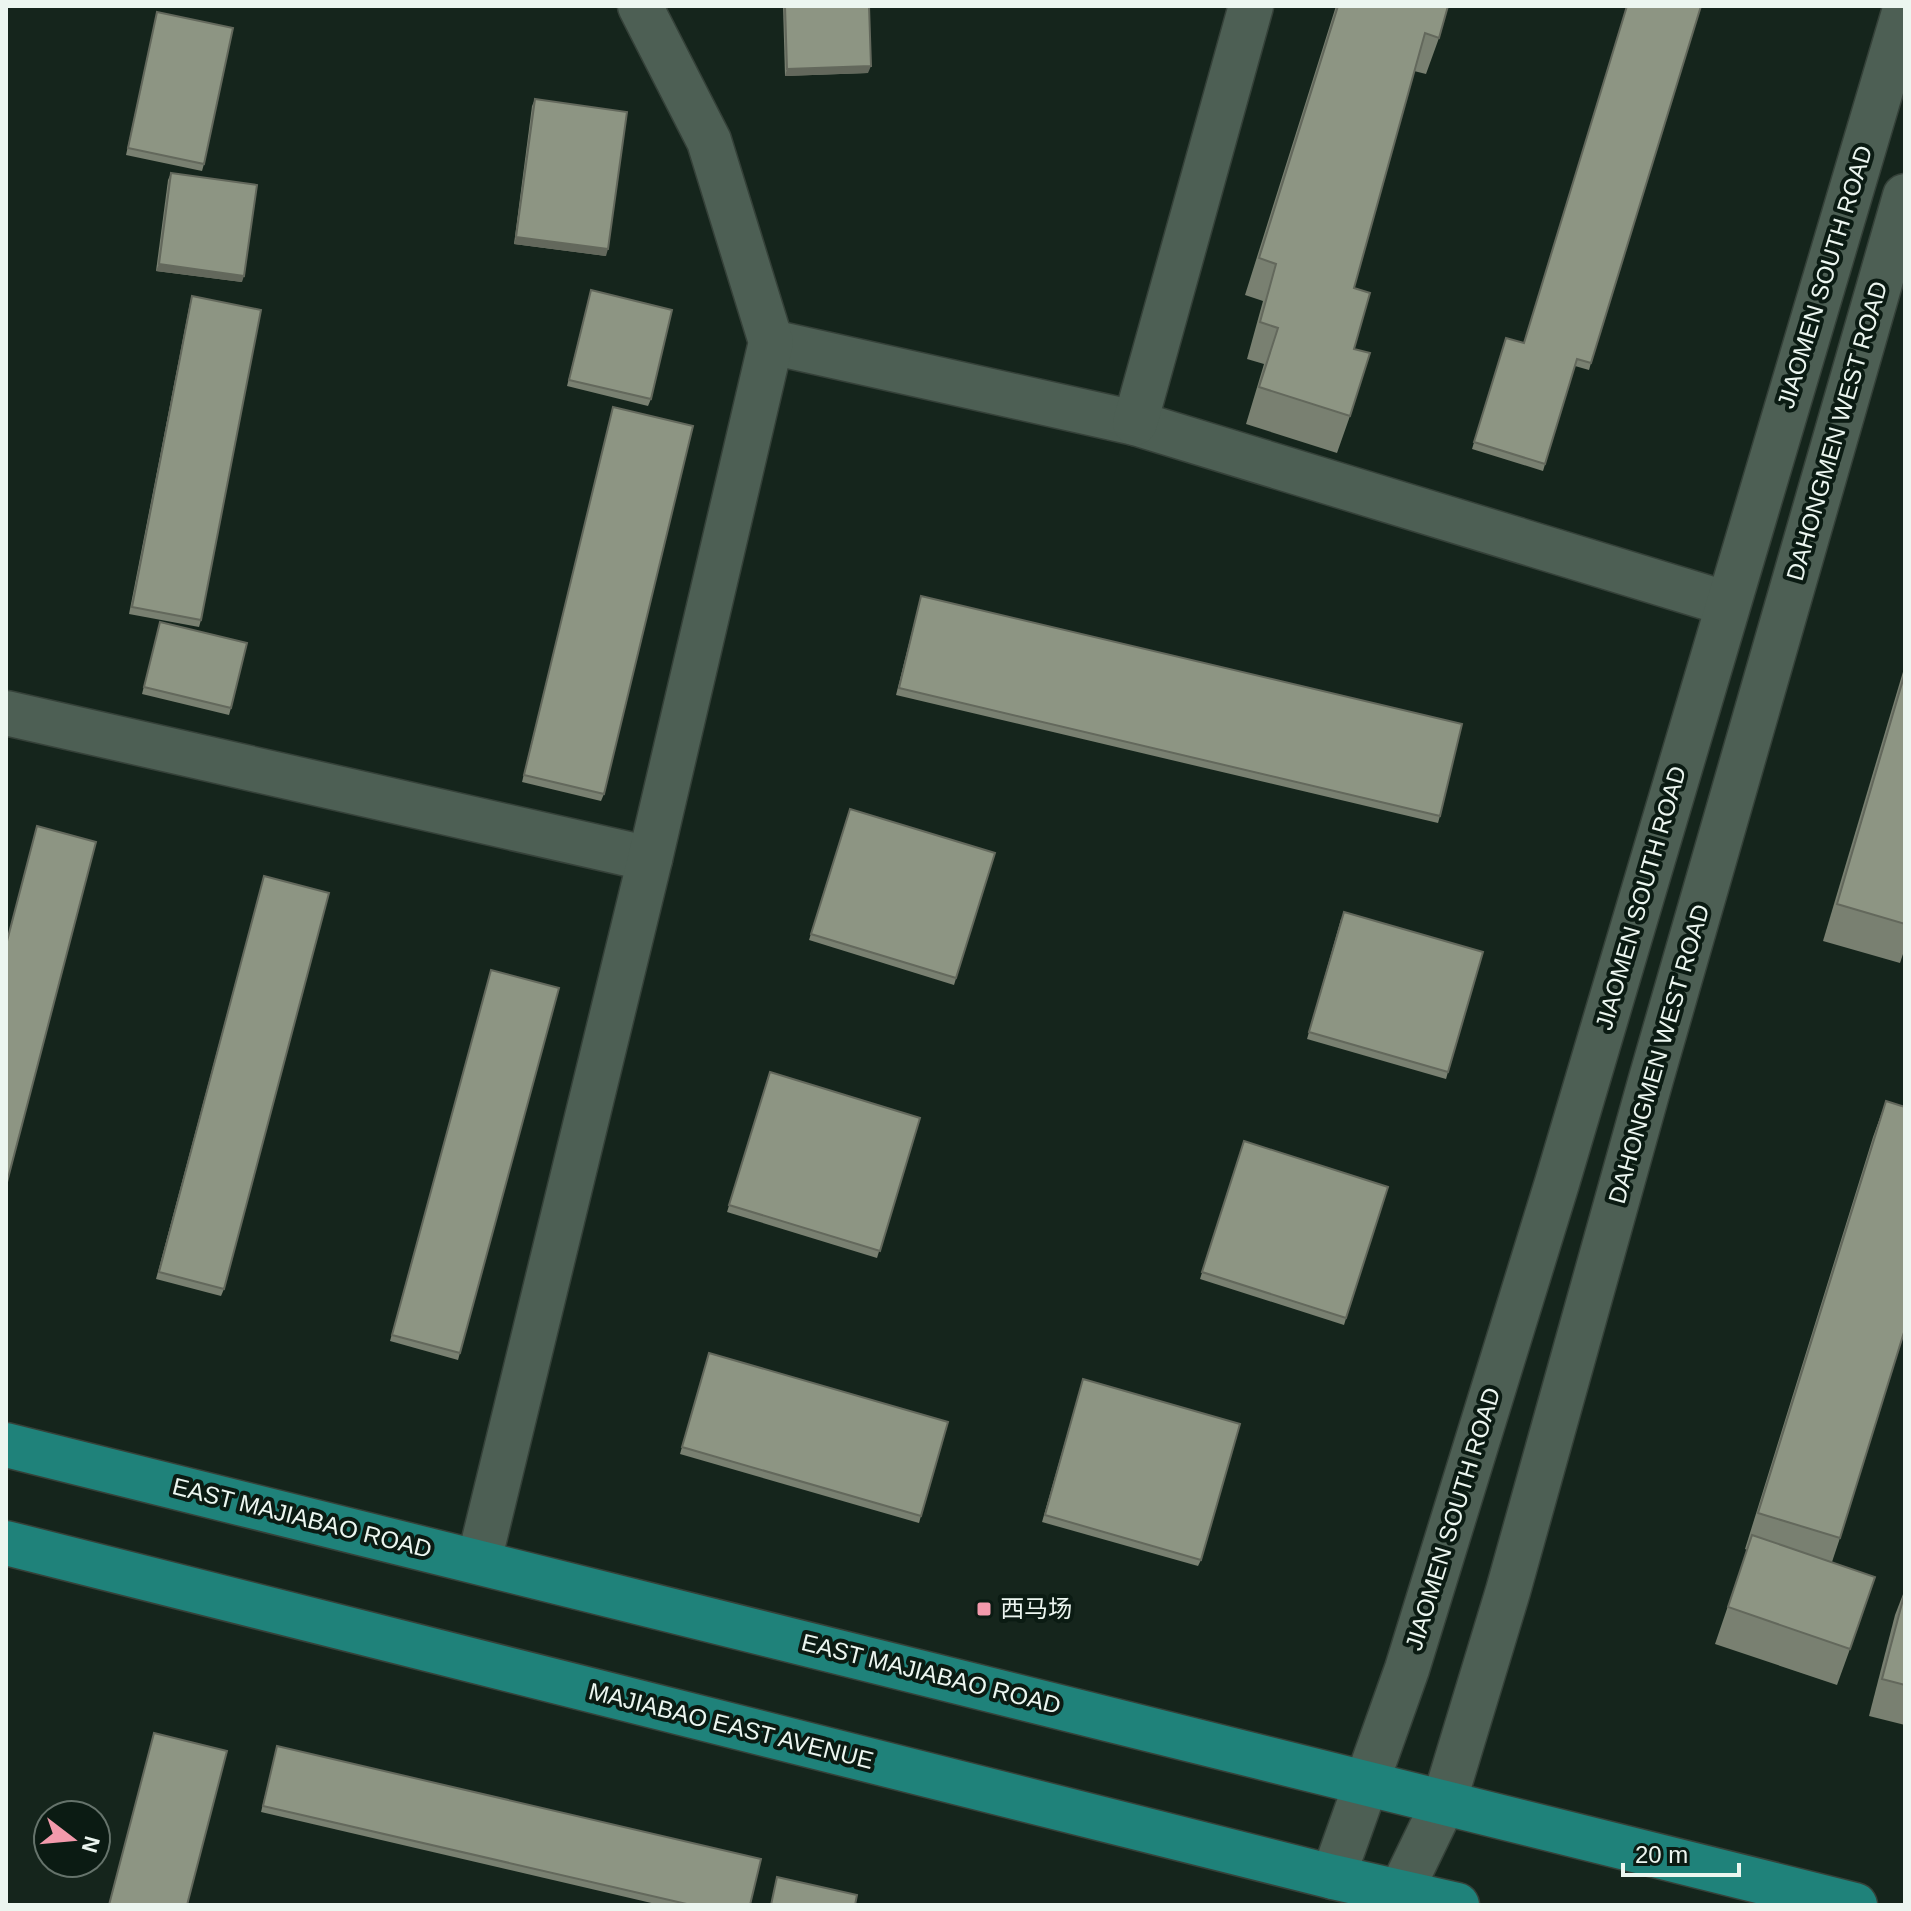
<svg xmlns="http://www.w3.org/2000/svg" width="1911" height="1911" font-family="Helvetica,'Noto Sans SC',sans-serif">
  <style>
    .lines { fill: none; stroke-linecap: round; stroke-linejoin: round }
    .minor-casing { stroke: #354139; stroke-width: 47 }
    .major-casing { stroke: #354139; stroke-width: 47 }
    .minor { stroke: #4d5f54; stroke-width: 44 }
    .major { stroke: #1f827a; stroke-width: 44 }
    .wall { fill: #798071 }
    .shaded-wall { fill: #63685c }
    .building { fill: #8d9583; stroke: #63685c; stroke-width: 2 }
    .poi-dot { fill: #f39aac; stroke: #0b1b13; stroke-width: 3 }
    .labels { text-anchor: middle; stroke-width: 8; stroke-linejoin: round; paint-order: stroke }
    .street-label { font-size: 24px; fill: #ecf6f0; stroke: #0b1b13 }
    .poi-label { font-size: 24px; fill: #ecf6f0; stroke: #0b1b13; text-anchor: start }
  </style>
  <rect width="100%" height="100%" fill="#15251c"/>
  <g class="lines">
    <defs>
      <g id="minor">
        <polyline points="771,342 1135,423 1728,604"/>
        <polyline points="1135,423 1251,6"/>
        <polyline points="6,713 650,859"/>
        <polyline points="479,1561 650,859 771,342 709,141 640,6"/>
        <polyline points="1333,1877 1407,1669 1557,1183 1905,9"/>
        <polyline points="1400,1893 1444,1802 1508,1591 1651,1079 1905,196"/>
      </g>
      <g id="major">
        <polyline points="6,1445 1855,1905"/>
        <polyline points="6,1543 1333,1877 1457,1905"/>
      </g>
    </defs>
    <use href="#minor" class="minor-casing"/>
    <use href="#major" class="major-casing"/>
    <use href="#minor" class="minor"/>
    <use href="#major" class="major"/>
  </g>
  <g class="wall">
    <polygon points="783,6 869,6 868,73 785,76"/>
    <polygon points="1336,6 1448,6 1439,38 1426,74 1414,71 1354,288 1354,349 1350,416 1337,453 1246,424 1264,364 1247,359 1263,301 1245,295"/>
    <polygon points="157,12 204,164 202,171 126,155"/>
    <polygon points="535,99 606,256 514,244 532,106"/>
    <polygon points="171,173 242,282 156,271 168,180"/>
    <polygon points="591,290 651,399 648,406 567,386"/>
    <polygon points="192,296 201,620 199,627 129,614 190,303"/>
    <polygon points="1506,338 1591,363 1589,370 1575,366 1543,471 1472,449"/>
    <polygon points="613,407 604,794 601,801 522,782"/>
    <polygon points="921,596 1440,816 1438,823 896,695"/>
    <polygon points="160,622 231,708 229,715 142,694"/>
    <polygon points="1905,665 1905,948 1900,963 1823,941"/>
    <polygon points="850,809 995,853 954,985 809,940"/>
    <polygon points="264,876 224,1289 221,1296 156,1279"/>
    <polygon points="1341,919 1448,1072 1446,1079 1307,1039"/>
    <polygon points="491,970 460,1353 458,1360 390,1341"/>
    <polygon points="770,1072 920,1118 877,1258 727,1212"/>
    <polygon points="1886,1101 1840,1538 1832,1562 1850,1649 1837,1685 1715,1644 1747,1550 1745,1549 1873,1137"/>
    <polygon points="1244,1141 1388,1187 1344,1325 1200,1279"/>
    <polygon points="707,1360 921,1516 919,1523 680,1454"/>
    <polygon points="1081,1386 1201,1560 1198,1566 1042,1522"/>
    <polygon points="1905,1589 1905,1725 1869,1716 1895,1615"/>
    <polygon points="277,1746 750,1905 660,1905 261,1812"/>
  </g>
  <g class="shaded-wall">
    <polygon points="871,66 868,73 785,76 787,69"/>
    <polygon points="516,237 608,249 606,256 514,244"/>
    <polygon points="159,264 244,276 242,282 156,271"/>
  </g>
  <g class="building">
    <polygon points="785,6 869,6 871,66 787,69"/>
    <polygon points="1338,6 1448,6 1439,38 1425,33 1354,288 1370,293 1354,349 1370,353 1350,416 1259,387 1278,328 1260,322 1276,264 1259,258"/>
    <polygon points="1627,6 1701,6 1591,363 1577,359 1545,464 1474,442 1506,338 1524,343"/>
    <polygon points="157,12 233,28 204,164 128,148"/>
    <polygon points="535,99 627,112 608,249 516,237"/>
    <polygon points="171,173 257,185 244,276 159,264"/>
    <polygon points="591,290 672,310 651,399 569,380"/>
    <polygon points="192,296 261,310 201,620 132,607"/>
    <polygon points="613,407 693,426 604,794 524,775"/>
    <polygon points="921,596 1462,724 1440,816 899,688"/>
    <polygon points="160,622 247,643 231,708 144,687"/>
    <polygon points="1905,673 1905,924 1837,904"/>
    <polygon points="850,809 995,853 956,978 811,934"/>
    <polygon points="37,826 96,842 6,1186 6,945"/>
    <polygon points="264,876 329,893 224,1289 159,1272"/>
    <polygon points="1344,912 1483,952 1448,1072 1309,1032"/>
    <polygon points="491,970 559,988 460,1353 392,1335"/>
    <polygon points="770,1072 920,1118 880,1251 729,1205"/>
    <polygon points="1886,1101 1905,1107 1905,1329 1840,1538 1758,1513"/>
    <polygon points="1244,1141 1388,1187 1346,1318 1202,1272"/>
    <polygon points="709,1353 948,1422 921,1516 682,1447"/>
    <polygon points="1083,1379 1240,1424 1201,1560 1045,1515"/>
    <polygon points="1752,1535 1875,1577 1850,1649 1728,1607"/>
    <polygon points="1905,1592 1905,1685 1882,1679"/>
    <polygon points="154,1733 227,1751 187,1905 109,1905"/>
    <polygon points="277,1746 761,1859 750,1905 691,1905 263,1806"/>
    <polygon points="777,1877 857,1895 855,1905 771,1905"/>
  </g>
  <rect class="poi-dot" x="976" y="1601" width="16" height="16" rx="4"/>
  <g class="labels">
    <g class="street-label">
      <text transform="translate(1825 277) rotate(-73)" y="8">JIAOMEN SOUTH ROAD</text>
      <text transform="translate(1837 431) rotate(-74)" y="8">DAHONGMEN WEST ROAD</text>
      <text transform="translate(1641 898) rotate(-74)" y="8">JIAOMEN SOUTH ROAD</text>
      <text transform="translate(1659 1054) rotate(-74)" y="8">DAHONGMEN WEST ROAD</text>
      <text transform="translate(302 1518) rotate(14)" y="8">EAST MAJIABAO ROAD</text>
      <text transform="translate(1453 1519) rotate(-73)" y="8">JIAOMEN SOUTH ROAD</text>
      <text transform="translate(931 1674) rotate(14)" y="8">EAST MAJIABAO ROAD</text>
      <text transform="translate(731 1726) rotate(14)" y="8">MAJIABAO EAST AVENUE</text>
    </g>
    <g class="poi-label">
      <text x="1000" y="1617">西马场</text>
    </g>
  </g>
  <rect width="1911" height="1911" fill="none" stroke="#ecf6f0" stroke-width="16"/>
  <g transform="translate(72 1839) rotate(106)"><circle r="38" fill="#0b1b13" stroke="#65736b" stroke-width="2"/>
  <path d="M0-6L14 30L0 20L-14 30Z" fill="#f39aac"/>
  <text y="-12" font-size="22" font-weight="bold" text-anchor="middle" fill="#ecf6f0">N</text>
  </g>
  <path d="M1623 1863v12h116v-12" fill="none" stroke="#ecf6f0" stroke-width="4"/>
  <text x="1635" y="1863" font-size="24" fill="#ecf6f0" stroke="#0b1b13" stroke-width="6" paint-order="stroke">20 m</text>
</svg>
